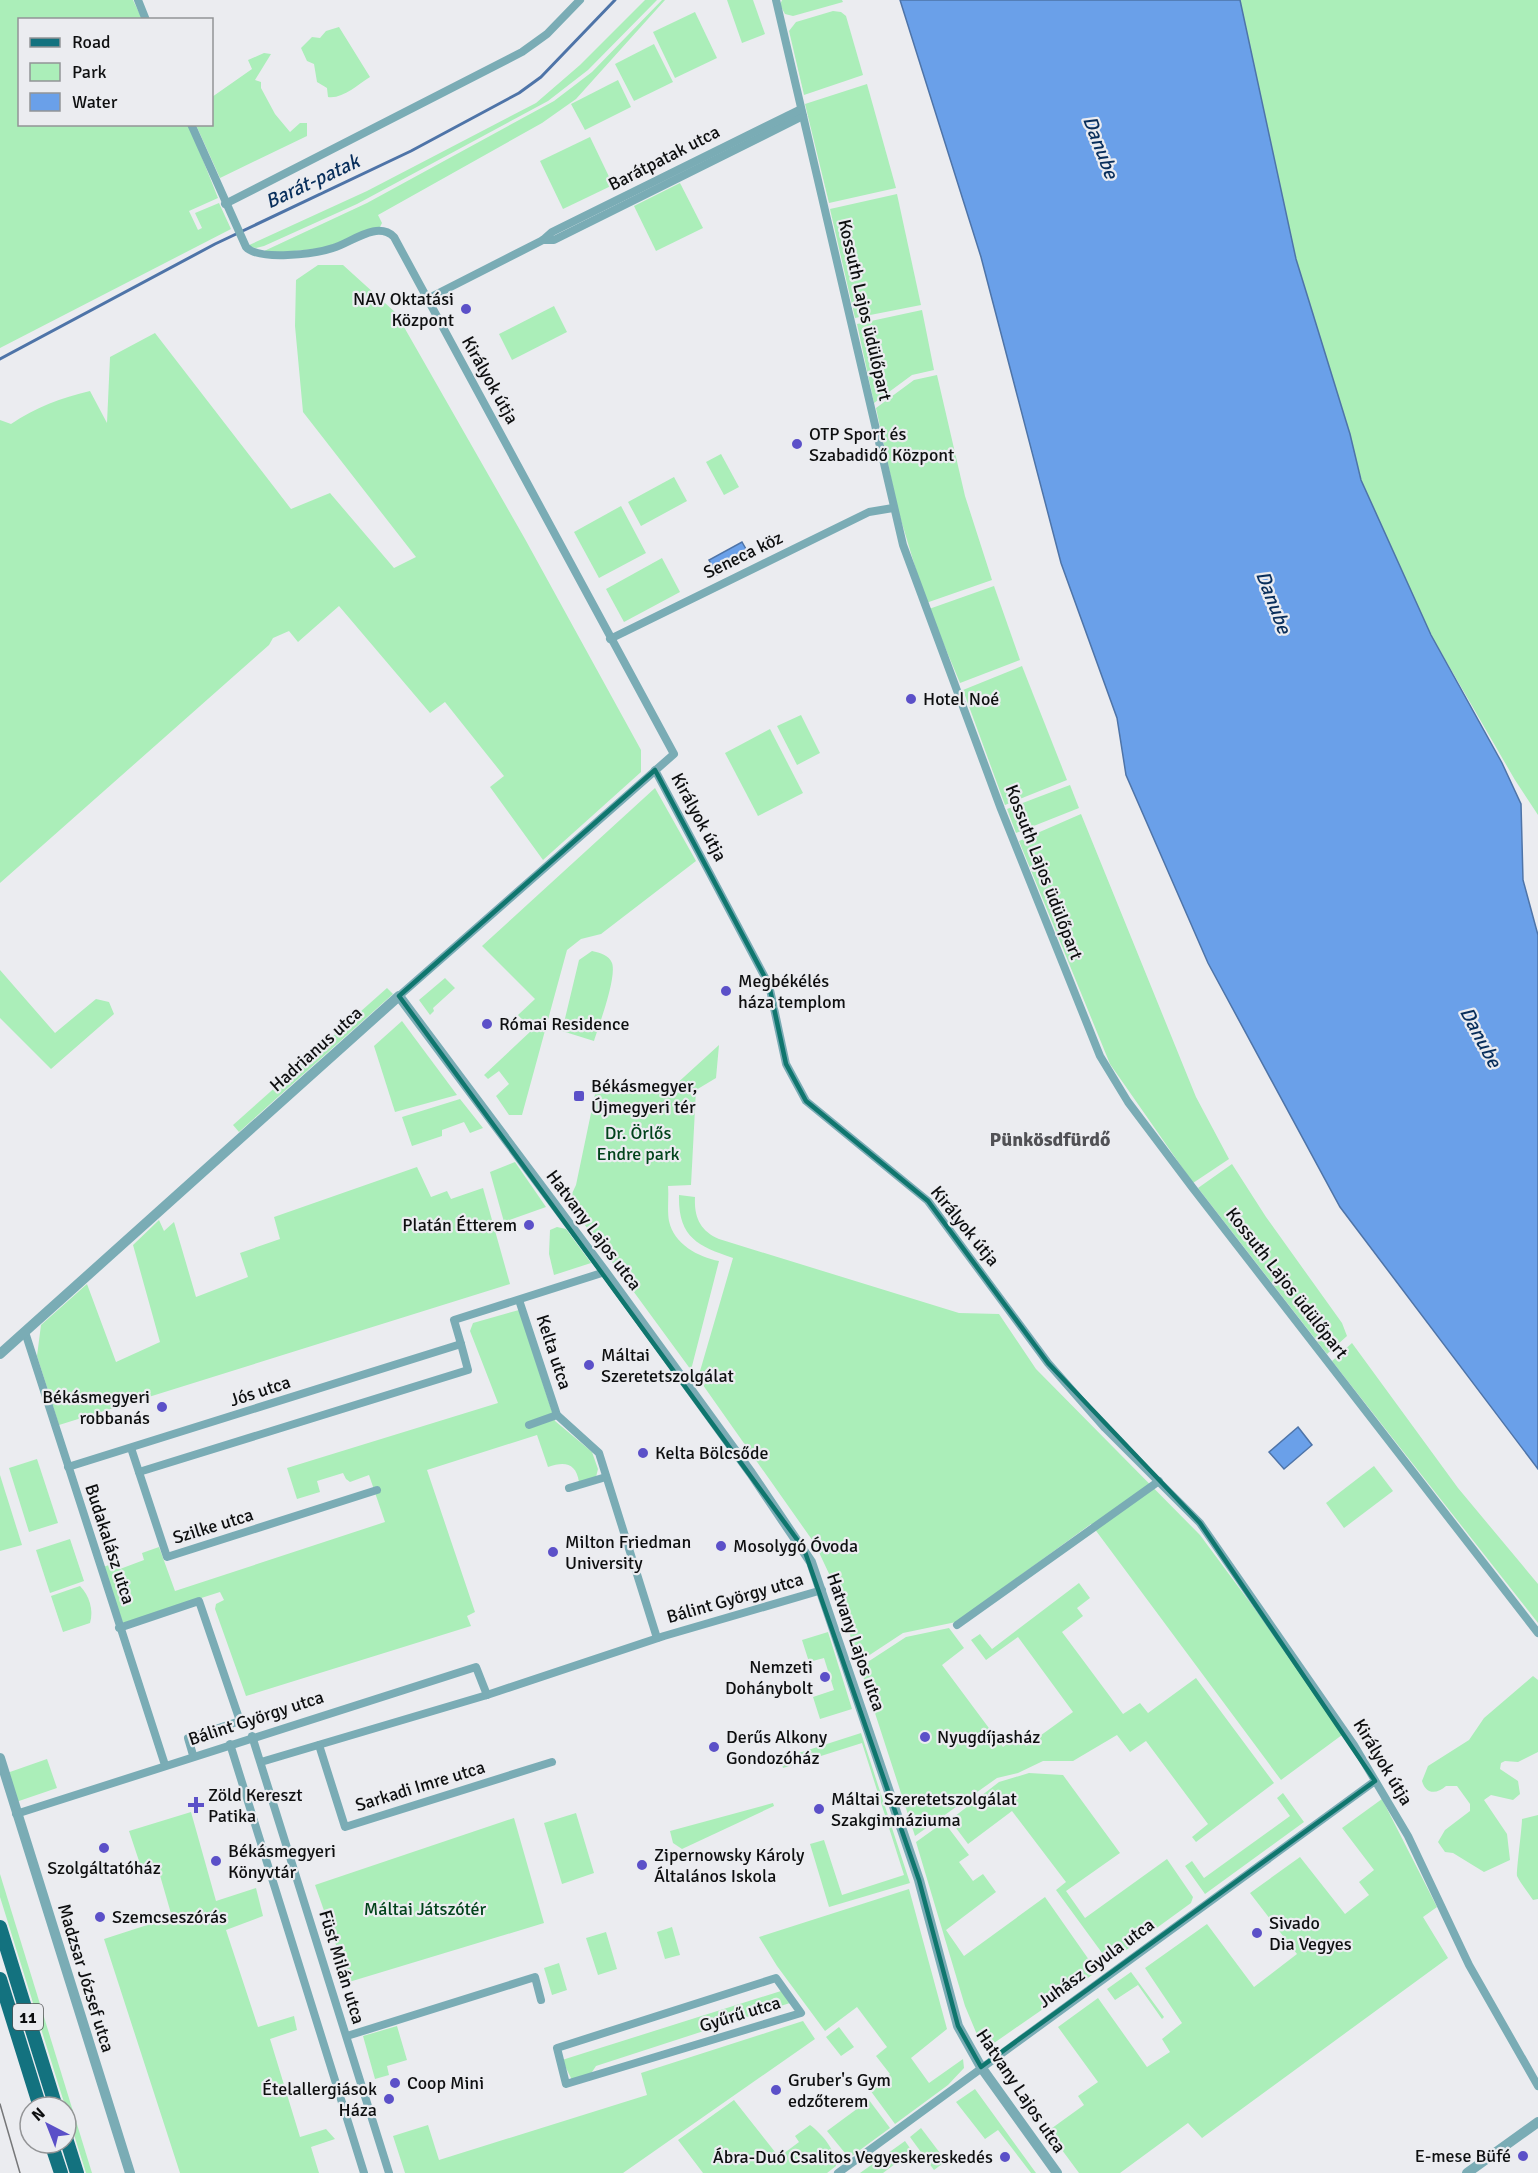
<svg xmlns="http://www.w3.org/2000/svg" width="1538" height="2173" font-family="Signika,sans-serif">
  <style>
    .green { fill: #abeeb9 }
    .water { fill: #6aa0e9; stroke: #4e74a8; stroke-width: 1.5 }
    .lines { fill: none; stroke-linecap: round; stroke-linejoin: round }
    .stream { stroke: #4e74a8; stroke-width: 3 }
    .minor { stroke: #7aacb5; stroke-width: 8 }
    .tertiary { stroke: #7aacb5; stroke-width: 10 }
    .primary { stroke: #13727f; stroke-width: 14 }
    .tram { stroke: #767779; stroke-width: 1.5 }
    .marked { fill: none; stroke: #0f766e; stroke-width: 4.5; stroke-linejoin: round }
    .poi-dot { fill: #5b50c8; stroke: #ebecf0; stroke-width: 2 }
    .labels { text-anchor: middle; stroke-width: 4.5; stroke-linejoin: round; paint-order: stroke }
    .shield { fill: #ebecf0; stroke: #505153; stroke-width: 1.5 }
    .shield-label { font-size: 16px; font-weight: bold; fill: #0e0f10 }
    .street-label { font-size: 18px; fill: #0e0f10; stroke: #ebecf0 }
    .poi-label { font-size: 18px; fill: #0e0f10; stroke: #ebecf0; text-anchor: start }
    .park-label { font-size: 18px; fill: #01431b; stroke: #ebecf0 }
    .water-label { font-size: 20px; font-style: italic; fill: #082e5b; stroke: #ebecf0 }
    .neighbourhood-label { font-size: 20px; font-weight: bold; fill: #515155; stroke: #ebecf0 }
  </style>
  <rect width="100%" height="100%" fill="#ebecf0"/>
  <g class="green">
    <polygon points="0,0 133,0 142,19 20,20 20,124 189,125 218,198 189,211 198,230 202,228 195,213 219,203 231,229 0,348"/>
    <polygon points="645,0 657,0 588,70 548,101 357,204 264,246 256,248 247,246 367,191 536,103 580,65"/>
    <polygon points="662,0 665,0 576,99 542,123 378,215 382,223 380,227 324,248 264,254 262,252 367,203 554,101 592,72"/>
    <polygon points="727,0 753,0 765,34 742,43"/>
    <polygon points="782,0 842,0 843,2 793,16 785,14 780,5"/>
    <polygon points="1240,0 1538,0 1538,815 1515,780 1431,635 1361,480 1350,434 1296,259"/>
    <polygon points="833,11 841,12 846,16 863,75 804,95 789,31 796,22"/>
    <polygon points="695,12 717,58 675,78 653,32"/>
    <path d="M339,27L370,77C357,85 343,99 328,97L327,88L317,82L314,64L307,61L301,48L312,37L320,38L326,31Z"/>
    <polygon points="654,44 673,82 634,101 615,64"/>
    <polygon points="264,53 271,54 255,80 261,82 261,88 275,114 290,132 300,123 307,123 307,136 220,178 196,125 212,124 212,97 252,69 248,60"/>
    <polygon points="618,80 631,107 585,130 571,104"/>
    <polygon points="867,84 896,188 829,203 805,104"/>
    <polygon points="590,137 613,185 563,209 540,161"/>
    <polygon points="680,183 703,228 656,251 634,206"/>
    <polygon points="897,194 921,305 855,318 830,209"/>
    <path d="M318,265H343L396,313L525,539L641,750V772L543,860L490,787L504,776L445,702L430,713L339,606L298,642L289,631L273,638L269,645L0,883V420L11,424C36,407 61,398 90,391L107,423L110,357L155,333L291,509L330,493L394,568L416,557L303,412L295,326L296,280Z"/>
    <polygon points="554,306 567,332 512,360 499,334"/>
    <polygon points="922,310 934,370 912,375 874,403 857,324"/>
    <polygon points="937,375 965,496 992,580 926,603 898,510 876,408 914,380"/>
    <polygon points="721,454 739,487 724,495 706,462"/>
    <polygon points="674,477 687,501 641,526 628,502"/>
    <polygon points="621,506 646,553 599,578 574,532"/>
    <polygon points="662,558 680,592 624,622 606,589"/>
    <polygon points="994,586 1020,660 960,683 929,609"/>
    <polygon points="1022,666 1067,780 1005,805 963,690"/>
    <polygon points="801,715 820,753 797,765 777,726"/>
    <polygon points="770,729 803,793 758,816 725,753"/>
    <polygon points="1070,785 1079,808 1016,833 1007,809"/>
    <polygon points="655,788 696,861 601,934 581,939 567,950 522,1115 509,1115 496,1096 509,1084 499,1071 488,1079 484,1075 532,1030 518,1015 535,999 482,946"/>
    <polygon points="1081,814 1196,1097 1229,1159 1193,1183 1110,1064 1019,841"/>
    <path d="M592,951C600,953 609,955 612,963C617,977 599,1025 594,1041L562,1031L579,960Z"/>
    <polygon points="0,970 55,1033 96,999 109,1002 114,1014 51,1069 0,1018"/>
    <polygon points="445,978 455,988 433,1008 434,1011 430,1015 419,1000"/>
    <polygon points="387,988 393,994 239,1132 233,1125"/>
    <polygon points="402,1021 457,1095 395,1112 374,1046"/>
    <path d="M719,1045L716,1078L696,1090L691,1185L668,1186C669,1197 667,1210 669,1221C674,1244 698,1257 719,1261L691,1370L568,1202L576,1185L595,1094L673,1087Z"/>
    <polygon points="460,1099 483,1128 470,1133 464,1122 442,1130 442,1136 412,1146 402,1117"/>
    <polygon points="515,1162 546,1207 504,1222 490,1172"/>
    <polygon points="1232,1164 1266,1217 1342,1323 1347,1336 1327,1354 1198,1188"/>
    <polygon points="417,1167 431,1197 447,1191 451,1199 483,1188 510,1284 59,1425 37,1356 41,1325 87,1284 116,1362 160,1342 133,1245 159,1220 164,1231 174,1222 196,1297 248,1277 240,1253 280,1239 274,1217"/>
    <path d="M679,1195L695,1197C694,1217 700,1231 719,1239L959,1313L999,1314L1036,1369L1200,1535L1291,1658L1342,1735L1281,1780L1091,1524L956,1622L903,1633L859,1662L832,1580L815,1544L698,1378L733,1258C697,1246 678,1237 679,1195Z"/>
    <polygon points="557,1227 566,1229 591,1263 554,1275 549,1254 550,1230"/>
    <path d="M519,1310L555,1421L592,1452L598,1469L596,1477L579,1482C576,1463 565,1461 548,1467L537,1435L427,1470L475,1612L467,1616L471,1626L246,1696L215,1609L216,1604L224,1600L220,1592L123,1623L103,1567L118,1562L120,1569L144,1560L142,1553L159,1547L175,1591L385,1522L369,1475L350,1482L346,1479L343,1473L317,1481L320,1492L297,1499L287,1468L498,1403L470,1331L473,1323Z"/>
    <polygon points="1352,1343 1458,1488 1538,1584 1538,1623 1332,1361"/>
    <polygon points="37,1459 58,1523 29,1532 9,1468"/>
    <polygon points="1374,1466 1393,1491 1344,1528 1326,1503"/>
    <polygon points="0,1475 22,1545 0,1551"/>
    <polygon points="70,1539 84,1581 50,1593 36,1550"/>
    <polygon points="1079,1583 1090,1598 1077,1608 1083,1616 1062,1632 1123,1714 1140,1703 1148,1713 1196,1678 1274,1783 1196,1842 1192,1837 1208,1824 1146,1741 1130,1752 1117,1735 1073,1761 1043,1761 1018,1773 997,1778 915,1836 860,1667 906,1637 949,1628 964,1648 942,1665 1003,1747 1018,1736 1026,1746 1073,1712 1018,1637 986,1660 971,1640 980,1634 992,1649"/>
    <path d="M80,1586C89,1595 94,1610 90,1623L63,1632L51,1596Z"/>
    <polygon points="828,1632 852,1709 820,1719 813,1697 834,1690 824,1658 809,1662 802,1640"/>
    <path d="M1533,1676L1538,1680V1752L1518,1762L1505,1761L1501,1763L1500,1769L1518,1781L1520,1794L1513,1800L1491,1795L1484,1800L1507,1834L1510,1860L1484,1872L1453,1853L1445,1852L1438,1842L1445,1830L1470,1811V1804L1457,1786H1446C1437,1794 1426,1795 1422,1781L1428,1766L1469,1740L1484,1718Z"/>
    <polygon points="861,1733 910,1883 829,1907 810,1844 824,1840 842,1895 904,1875 862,1743 783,1768 780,1759"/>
    <polygon points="47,1759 57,1788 16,1802 7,1773"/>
    <polygon points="1029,1773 1063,1775 1120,1853 1066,1891 1085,1918 1167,1859 1193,1897 1191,1903 1114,1959 1105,1957 1056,1890 1066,1882 1012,1811 968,1844 950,1820 999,1782"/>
    <polygon points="1283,1793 1304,1822 1205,1894 1185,1866 1192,1861 1204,1878 1290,1816 1277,1798"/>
    <polygon points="1382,1799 1437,1907 1423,1917 1448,1958 1202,2138 1188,2123 1120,2173 1079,2173 1048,2131 1084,2105 1078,2096 1098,2082 1058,2027 1098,1998 1147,2067 1170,2052 1162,2039 1182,2023 1145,1968 1207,1924 1254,1987 1297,1954 1250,1893 1300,1857 1345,1914 1369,1895 1359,1882 1374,1870 1342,1828"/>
    <polygon points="773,1803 774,1806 682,1849 673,1843 670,1831"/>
    <polygon points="191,1812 216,1901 256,1888 263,1916 226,1930 258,2027 294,2016 297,2030 270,2039 300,2137 326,2129 335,2139 311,2147 319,2173 180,2173 104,1939 172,1917 159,1872 144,1876 129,1831"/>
    <polygon points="576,1813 594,1873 562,1884 544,1823"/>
    <path d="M1538,1815V1899L1533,1900C1528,1892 1521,1884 1517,1876C1516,1873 1522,1828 1522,1819Z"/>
    <polygon points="514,1818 544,1923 349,1982 315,1885"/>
    <polygon points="944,1822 969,1855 959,1862 973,1881 983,1874 996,1892 946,1930 964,1956 1045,1897 1094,1967 1095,1973 994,2043 986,2043 978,2037 965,2006 916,1842"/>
    <polygon points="0,1874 92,2173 86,2173 0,1897"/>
    <polygon points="909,1889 947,2029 911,2058 929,2083 963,2059 964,2068 948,2085 895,2124 870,2090 890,2074 876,2056 887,2047 857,2007 825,2031 777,1966 759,1937"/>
    <polygon points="672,1927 680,1955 665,1959 657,1932"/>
    <polygon points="606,1932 617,1969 598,1975 586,1938"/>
    <polygon points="559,1963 567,1990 552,1995 544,1968"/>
    <polygon points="1131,1972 1164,2017 1162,2019 1138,1985 1115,2000 1107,1989"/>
    <polygon points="781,1991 790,2003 596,2066 590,2075 572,2080 562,2060"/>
    <polygon points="803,2021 815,2039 623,2173 405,2173 393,2136 428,2125 439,2160 647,2095 641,2073"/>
    <polygon points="397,2026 407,2060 387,2066 389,2075 375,2079 363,2036"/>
    <polygon points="839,2027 854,2047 841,2056 826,2037"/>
    <polygon points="975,2089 1036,2173 1031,2173 998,2130 985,2139 956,2102"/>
    <path d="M734,2100L779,2157L799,2142L795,2136L810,2125C821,2133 837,2151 836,2166L827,2173H703L678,2140Z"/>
    <polygon points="869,2100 890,2128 849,2158 827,2131"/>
    <polygon points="921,2128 946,2161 934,2170 910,2137"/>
    <polygon points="905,2141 912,2151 883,2173 860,2173"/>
  </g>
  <g class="water">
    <polygon points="900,0 1240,0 1296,259 1350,434 1361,480 1431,635 1502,763 1521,804 1523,880 1538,935 1538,1469 1340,1207 1208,963 1126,775 1117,718 1061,563 981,257"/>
    <polygon points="742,542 750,556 717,575 709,560"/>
    <polygon points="1298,1427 1312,1445 1284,1469 1269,1452"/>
  </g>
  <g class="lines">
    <polyline class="stream" points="0,359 215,244 411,151 519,93 541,77 615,0"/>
    <g class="minor">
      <polyline points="138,0 146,20"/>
      <polyline points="776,0 903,545 1001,809 1100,1056 1128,1102 1192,1187 1538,1633"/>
      <path d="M191,124L246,247C259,261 315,254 333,248C351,243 377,220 394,237L674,754L399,996"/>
      <polyline points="225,204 522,52 547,34 580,0"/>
      <polyline points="543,240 554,240 803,116"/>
      <polyline points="427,299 543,240 552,232 801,109"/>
      <polyline points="610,639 869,512 893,508"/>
      <polyline points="655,770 769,985 786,1064 806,1101 928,1201 1048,1363 1105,1428 1200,1523 1354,1745 1408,1836 1469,1965 1538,2086"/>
      <polyline points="519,1300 557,1415 599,1453 657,1638"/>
      <polyline points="25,1332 165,1765"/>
      <polyline points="529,1425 557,1415"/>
      <polyline points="131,1448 167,1557 377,1490"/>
      <polyline points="68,1467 461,1344 454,1320 605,1272"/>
      <polyline points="139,1472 468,1370 461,1344"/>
      <polyline points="569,1488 606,1477"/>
      <polyline points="957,1625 1159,1481"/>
      <polyline points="119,1628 199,1601 240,1721 188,1738 193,1755"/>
      <polyline points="252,1736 389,2173"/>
      <polyline points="230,1744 364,2173"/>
      <polyline points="319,1745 345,1827 552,1762"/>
      <polyline points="261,1762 487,1695 664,1636 822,1590"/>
      <polyline points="16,1814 476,1667 487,1695"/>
      <polygon points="776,1978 801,2013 566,2084 557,2048"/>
      <polyline points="347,2036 535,1977 541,2000"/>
      <polyline points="838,2173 1375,1781"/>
    </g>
    <g class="tertiary">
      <polyline points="0,1354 399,996 605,1272 751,1473 811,1562 919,1880 958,2026 981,2067 1057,2173"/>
      <polyline points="0,1758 130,2173"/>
      <polyline points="1467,2173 1538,2122"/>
    </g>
    <g class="primary">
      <polyline points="0,1927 56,2107"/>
      <polyline points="0,1979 40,2107"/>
      <polyline points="66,2138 77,2173"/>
      <polyline points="51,2143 61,2173"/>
    </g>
    <polyline class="tram" points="0,2104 20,2173"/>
  </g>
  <path class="marked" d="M655,770L769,985L786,1064L806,1101L928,1201L1048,1363L1200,1523L1375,1781L981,2067L958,2026L919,1880L804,1549L399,996Z"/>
  <g class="poi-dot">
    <circle cx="466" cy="309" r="6"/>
    <circle cx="797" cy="444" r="6"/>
    <circle cx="911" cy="699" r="6"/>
    <circle cx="726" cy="991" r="6"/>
    <circle cx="487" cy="1024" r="6"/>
    <rect x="573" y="1090" width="12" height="12" rx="3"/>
    <circle cx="529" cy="1225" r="6"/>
    <circle cx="589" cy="1365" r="6"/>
    <circle cx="162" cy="1407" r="6"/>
    <circle cx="643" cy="1453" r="6"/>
    <circle cx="721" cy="1546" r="6"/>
    <circle cx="553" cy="1552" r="6"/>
    <circle cx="825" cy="1677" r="6"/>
    <circle cx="925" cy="1737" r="6"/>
    <circle cx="714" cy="1747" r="6"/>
    <path d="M193 1796h6v6h6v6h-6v6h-6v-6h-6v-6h6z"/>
    <circle cx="819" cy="1809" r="6"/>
    <circle cx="104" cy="1848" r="6"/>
    <circle cx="216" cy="1861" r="6"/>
    <circle cx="642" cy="1865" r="6"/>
    <circle cx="100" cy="1917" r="6"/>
    <circle cx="1257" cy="1933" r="6"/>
    <circle cx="395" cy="2083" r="6"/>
    <circle cx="776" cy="2090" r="6"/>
    <circle cx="389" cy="2099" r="6"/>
    <circle cx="1523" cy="2156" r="6"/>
    <circle cx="1005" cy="2157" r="6"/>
  </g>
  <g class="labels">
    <rect class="shield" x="13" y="2004" width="30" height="26" rx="4.5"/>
    <g class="shield-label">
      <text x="28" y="2023">11</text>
    </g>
    <g class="street-label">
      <text transform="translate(664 158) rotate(-27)" y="6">Barátpatak utca</text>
      <text transform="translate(865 310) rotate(77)" y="6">Kossuth Lajos üdülőpart</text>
      <text transform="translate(490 380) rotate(61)" y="6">Királyok útja</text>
      <text transform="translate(743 555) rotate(-26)" y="6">Seneca köz</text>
      <text transform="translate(699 817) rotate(62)" y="6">Királyok útja</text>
      <text transform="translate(1044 872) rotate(69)" y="6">Kossuth Lajos üdülőpart</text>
      <text transform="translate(316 1049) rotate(-42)" y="6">Hadrianus utca</text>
      <text transform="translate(965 1226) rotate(51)" y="6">Királyok útja</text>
      <text transform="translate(594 1230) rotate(53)" y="6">Hatvany Lajos utca</text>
      <text transform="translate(1287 1283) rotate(52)" y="6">Kossuth Lajos üdülőpart</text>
      <text transform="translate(554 1352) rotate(72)" y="6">Kelta utca</text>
      <text transform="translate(260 1391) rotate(-18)" y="6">Jós utca</text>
      <text transform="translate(213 1526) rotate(-17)" y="6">Szilke utca</text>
      <text transform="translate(110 1544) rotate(72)" y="6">Budakalász utca</text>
      <text transform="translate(735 1598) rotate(-16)" y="6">Bálint György utca</text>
      <text transform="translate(856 1642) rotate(71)" y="6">Hatvany Lajos utca</text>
      <text transform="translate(256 1718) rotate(-18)" y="6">Bálint György utca</text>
      <text transform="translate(1383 1762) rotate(59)" y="6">Királyok útja</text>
      <text transform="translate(420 1786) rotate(-17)" y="6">Sarkadi Imre utca</text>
      <text transform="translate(1096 1963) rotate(-36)" y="6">Juhász Gyula utca</text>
      <text transform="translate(342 1967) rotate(73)" y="6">Füst Milán utca</text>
      <text transform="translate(86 1978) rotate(73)" y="6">Madzsar József utca</text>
      <text transform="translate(740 2014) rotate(-17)" y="6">Gyűrű utca</text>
      <text transform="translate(1021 2091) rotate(56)" y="6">Hatvany Lajos utca</text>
    </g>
    <g class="poi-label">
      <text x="454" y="305" text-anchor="end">NAV Oktatási<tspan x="454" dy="21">Központ</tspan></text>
      <text x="809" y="440">OTP Sport és<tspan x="809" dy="21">Szabadidő Központ</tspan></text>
      <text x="923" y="705">Hotel Noé</text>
      <text x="738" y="987">Megbékélés<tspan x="738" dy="21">háza templom</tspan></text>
      <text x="499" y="1030">Római Residence</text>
      <text x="591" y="1092">Békásmegyer,<tspan x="591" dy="21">Újmegyeri tér</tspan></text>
      <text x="517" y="1231" text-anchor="end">Platán Étterem</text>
      <text x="601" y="1361">Máltai<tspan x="601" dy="21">Szeretetszolgálat</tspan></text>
      <text x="150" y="1403" text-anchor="end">Békásmegyeri<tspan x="150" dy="21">robbanás</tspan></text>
      <text x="655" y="1459">Kelta Bölcsőde</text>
      <text x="565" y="1548">Milton Friedman<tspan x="565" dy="21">University</tspan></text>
      <text x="733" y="1552">Mosolygó Óvoda</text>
      <text x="813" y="1673" text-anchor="end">Nemzeti<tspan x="813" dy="21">Dohánybolt</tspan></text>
      <text x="726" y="1743">Derűs Alkony<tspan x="726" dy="21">Gondozóház</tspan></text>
      <text x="937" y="1743">Nyugdíjasház</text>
      <text x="208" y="1801">Zöld Kereszt<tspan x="208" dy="21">Patika</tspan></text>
      <text x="831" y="1805">Máltai Szeretetszolgálat<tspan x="831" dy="21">Szakgimnáziuma</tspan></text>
      <text x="228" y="1857">Békásmegyeri<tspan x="228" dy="21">Könyvtár</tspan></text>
      <text x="654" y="1861">Zipernowsky Károly<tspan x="654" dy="21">Általános Iskola</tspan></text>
      <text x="104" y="1874" text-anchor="middle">Szolgáltatóház</text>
      <text x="112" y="1923">Szemcseszórás</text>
      <text x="1269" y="1929">Sivado<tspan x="1269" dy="21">Dia Vegyes</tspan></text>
      <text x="788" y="2086">Gruber's Gym<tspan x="788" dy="21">edzőterem</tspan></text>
      <text x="407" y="2089">Coop Mini</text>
      <text x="377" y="2095" text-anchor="end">Ételallergiások<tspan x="377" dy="21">Háza</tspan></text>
      <text x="1511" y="2162" text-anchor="end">E-mese Büfé</text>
      <text x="993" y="2163" text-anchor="end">Ábra-Duó Csalitos Vegyeskereskedés</text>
    </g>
    <g class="park-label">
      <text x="638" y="1139">Dr. Örlős<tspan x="638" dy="21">Endre park</tspan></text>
      <text x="425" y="1915">Máltai Játszótér</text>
    </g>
    <g class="water-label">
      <text transform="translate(1101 147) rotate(69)" y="7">Danube</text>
      <text transform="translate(312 181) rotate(-25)" y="7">Barát-patak</text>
      <text transform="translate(1274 602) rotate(69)" y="7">Danube</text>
      <text transform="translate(1481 1037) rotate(62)" y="7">Danube</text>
    </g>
    <g class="neighbourhood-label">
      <text x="1050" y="1146">Pünkösdfürdő</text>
    </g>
  </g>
  <rect x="18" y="18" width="195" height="108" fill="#ebecf0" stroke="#939496" stroke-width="1.5"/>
  <rect x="30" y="38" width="30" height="9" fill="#13727f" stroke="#939496" stroke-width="1.5"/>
  <text x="72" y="48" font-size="18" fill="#0e0f10">Road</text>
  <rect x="30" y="63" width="30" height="18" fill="#abeeb9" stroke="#939496" stroke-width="1.5"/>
  <text x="72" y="78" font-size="18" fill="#0e0f10">Park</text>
  <rect x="30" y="93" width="30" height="18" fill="#6aa0e9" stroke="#939496" stroke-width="1.5"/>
  <text x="72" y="108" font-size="18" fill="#0e0f10">Water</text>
  <g transform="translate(48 2125) rotate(318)"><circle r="28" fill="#ebecf0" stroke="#939496" stroke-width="1.5"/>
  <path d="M0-4.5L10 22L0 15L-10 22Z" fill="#5b50c8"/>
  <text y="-9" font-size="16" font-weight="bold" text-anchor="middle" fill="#0e0f10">N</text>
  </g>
</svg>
